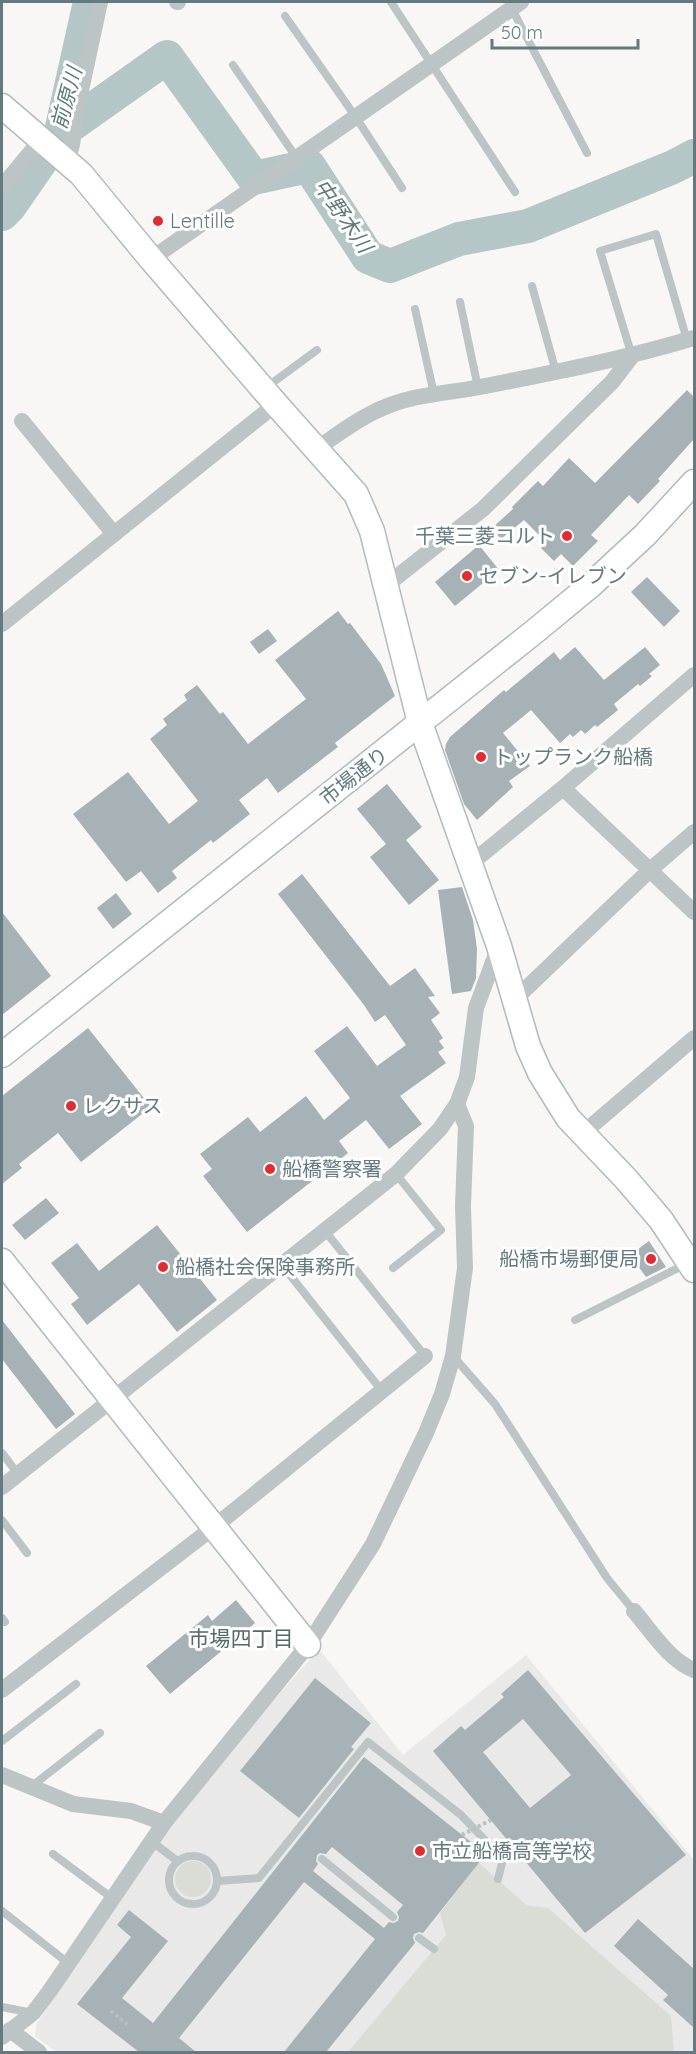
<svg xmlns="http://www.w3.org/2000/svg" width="696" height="2054" font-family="Quicksand,'Noto Sans JP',sans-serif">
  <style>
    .built { fill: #e9e9e9 }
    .green { fill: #daddd5 }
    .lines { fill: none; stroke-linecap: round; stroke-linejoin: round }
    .river { stroke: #b4c6c6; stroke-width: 34 }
    .building { fill: #a6b2b5; fill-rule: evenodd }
    .secondary-casing { stroke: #b1babc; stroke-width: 27 }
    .path { stroke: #b9bec0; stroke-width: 4; stroke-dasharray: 3 3; stroke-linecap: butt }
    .lane { stroke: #bcc4c6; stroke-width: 8 }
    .street { stroke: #bcc4c6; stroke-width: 16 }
    .secondary { stroke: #fff; stroke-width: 24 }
    .path-bridge { stroke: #b9bec0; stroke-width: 4; stroke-dasharray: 3 3; stroke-linecap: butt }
    .poi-dot { fill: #e12c30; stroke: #fff; stroke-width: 2 }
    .labels { text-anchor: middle; stroke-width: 6; stroke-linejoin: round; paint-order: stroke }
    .poi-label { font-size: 20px; fill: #637a80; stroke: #fff; text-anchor: start }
    .street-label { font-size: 20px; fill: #637a80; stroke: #fff }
    .water-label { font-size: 21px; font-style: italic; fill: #5e7a7b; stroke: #fff }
    .neighbourhood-label { font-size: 21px; fill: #55676b; stroke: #fff }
  </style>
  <rect width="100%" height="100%" fill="#f8f7f5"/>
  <polygon class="built" points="319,1649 403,1755 526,1655 694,1860 694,2052 56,2052 35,2036 37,2023 157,1845 257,1719"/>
  <g class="green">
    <circle cx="193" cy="1879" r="18"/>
    <polygon points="479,1863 526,1905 548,1908 671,2016 674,2052 348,2052 446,1935 440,1913"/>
  </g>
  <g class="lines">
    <g class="river">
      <polyline points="61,132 167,57 254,178 309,166 368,257 390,266 459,239 528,226 673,167 694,156"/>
      <polyline points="2,214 9,207 61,132 90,2"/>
    </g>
  </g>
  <g class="building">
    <polygon points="687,390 694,397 694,439 658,479 660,481 638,504 629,495 591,535 598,541 573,566 561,554 554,561 541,548 546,542 524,520 501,539 492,528 513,509 512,507 538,481 543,486 569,458 595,483"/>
    <polygon points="479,545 499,570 455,606 435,582"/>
    <polygon points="647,577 680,611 664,627 631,592"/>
    <polygon points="338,611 348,624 350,623 381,664 395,696 335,743 338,747 278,793 267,778 239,800 250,814 213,843 211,840 172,871 177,878 158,893 141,871 126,882 73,814 128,772 169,824 198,801 150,739 167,725 163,719 187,700 184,695 197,685 220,714 223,712 248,744 306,699 275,660"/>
    <polygon points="268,629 277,641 259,654 250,642"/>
    <polygon points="575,647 604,680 645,647 660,665 649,674 652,676 640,686 638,684 614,704 618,710 597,727 595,725 585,734 581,730 573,737 570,734 560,743 531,710 503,733 530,766 509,781 513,787 477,820 464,804 445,750 446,744 450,737 504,690 506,692 554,652 560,660"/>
    <polygon points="387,784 422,827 406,840 439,880 409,905 370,857 386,844 357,809"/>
    <polygon points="302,874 390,986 415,968 435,996 428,997 440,1013 431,1020 443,1038 439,1041 444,1048 438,1052 446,1063 400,1096 422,1124 389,1149 366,1120 339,1141 348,1153 247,1232 203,1176 212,1169 200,1154 248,1117 260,1132 306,1096 324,1120 350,1098 314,1051 347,1026 377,1066 406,1045 385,1015 375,1022 364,1005 278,894"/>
    <polygon points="462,887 473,920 477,949 476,978 471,991 452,994 438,890"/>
    <polygon points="116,893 132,914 113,929 97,908"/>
    <polygon points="2,912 51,976 2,1015"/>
    <polygon points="88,1028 151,1107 81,1162 58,1133 19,1164 22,1168 2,1184 2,1096"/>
    <polygon points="46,1198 59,1213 25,1240 12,1225"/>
    <polygon points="157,1225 217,1300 177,1332 139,1284 87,1325 71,1304 79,1298 51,1263 77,1243 99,1271"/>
    <polygon points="649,1241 666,1267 646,1277 630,1255"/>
    <polygon points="2,1320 75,1414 56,1429 2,1359"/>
    <polygon points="236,1600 255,1623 170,1694 146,1666 208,1615 212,1621"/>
    <path d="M528,1670L686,1855L585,1933L433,1751L461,1726L465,1730L504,1697L501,1694ZM523,1719L571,1775L530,1808L483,1752Z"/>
    <polygon points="315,1678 371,1723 351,1747 354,1749 299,1818 240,1771"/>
    <path d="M364,1757L486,1854L423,1933L419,1932L414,1934L413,1938L415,1943L326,2052H284L375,1939L304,1882L179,2038L196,2052H139L77,2004L131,1937L117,1925L129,1910L168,1941L122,1998L153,2023ZM332,1847L403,1905L397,1912L399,1917L398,1921L393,1923L389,1922L384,1928L313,1871L318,1864L316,1861L317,1855L320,1853L326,1854Z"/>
    <polygon points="638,1919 694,1969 694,2028 663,2000 668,1995 614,1946"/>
  </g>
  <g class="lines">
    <defs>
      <g id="secondary">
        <polyline points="2,106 81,174 151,259 276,404 356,494 372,531 420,723 499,946 528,1046 540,1073 568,1118 626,1179 661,1220 694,1270"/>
        <polyline points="2,1055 534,632 591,585 645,535 694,482"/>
        <polyline points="2,1261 308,1645"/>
      </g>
    </defs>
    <use href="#secondary" class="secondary-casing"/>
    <polyline class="path" points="111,2011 129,2026"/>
    <g class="lane">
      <polyline points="391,2 515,192"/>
      <polyline points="511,7 587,153"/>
      <polyline points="285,16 355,116 402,188"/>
      <polyline points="233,65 296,157"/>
      <polyline points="532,286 556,372"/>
      <polyline points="460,302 478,388"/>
      <polyline points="415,309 434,394"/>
      <polyline points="632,356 600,251 656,234 687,340"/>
      <polyline points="264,389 317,350"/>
      <polyline points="325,1231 425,1356"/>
      <polyline points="282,1265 382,1391"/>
      <polyline points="393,1268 441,1230 396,1174"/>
      <polyline points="575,1320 686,1264"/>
      <polyline points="453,1356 495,1404 607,1578 634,1611"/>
      <polyline points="2,1453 18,1474"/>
      <polyline points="2,1520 27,1553"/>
      <polyline points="2,1618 5,1622"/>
      <polyline points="2,1741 76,1684"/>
      <polyline points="32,1786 100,1733"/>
      <polyline points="151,1841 176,1860"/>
      <polyline points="53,1854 112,1898"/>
      <circle cx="193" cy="1880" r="24"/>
      <polyline points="322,1859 393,1917"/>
      <polyline points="218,1881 259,1878 368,1742 461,1815 503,1859 498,1879"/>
      <polyline points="2,1911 68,1963"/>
      <polyline points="419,1938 434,1949"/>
      <polyline points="2,2007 33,2013"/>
    </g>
    <g class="street">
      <polyline points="177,2 178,2"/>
      <polyline points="67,162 72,145 77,109 100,2"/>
      <polyline points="2,187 40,141"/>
      <polyline points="151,259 521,2"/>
      <polyline points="22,421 114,534"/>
      <path d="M316,449C340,433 363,415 390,405C419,394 450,393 480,387C552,373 624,359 694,338"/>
      <polyline points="384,587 483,509 612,382 632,356"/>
      <polyline points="2,624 276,404"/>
      <polyline points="563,788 694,912"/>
      <polyline points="470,864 563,788 694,675"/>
      <polyline points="514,1000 650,870 694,832"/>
      <polyline points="582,1134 694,1038"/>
      <polyline points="2,1487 396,1174 440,1129 457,1104 467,1077 476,1008 499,946"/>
      <path d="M634,1611C652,1632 669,1660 694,1670"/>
      <polyline points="2,1690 214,1527 425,1356"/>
      <polyline points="2,1775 73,1804 131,1811 164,1823"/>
      <polyline points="10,2030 39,2052"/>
      <polyline points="2,2037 33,2013 49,1992 164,1823 308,1645 373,1544 426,1433 442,1394 453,1356 465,1268 463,1206 466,1126 457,1104"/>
    </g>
    <use href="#secondary" class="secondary"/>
    <polyline class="path-bridge" points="462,1835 491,1820"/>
  </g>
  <g class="poi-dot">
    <circle cx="158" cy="221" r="6"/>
    <circle cx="567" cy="536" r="6"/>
    <circle cx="467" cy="576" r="6"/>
    <circle cx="481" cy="757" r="6"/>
    <circle cx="71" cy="1106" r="6"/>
    <circle cx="270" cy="1169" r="6"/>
    <circle cx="651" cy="1259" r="6"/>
    <circle cx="163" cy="1267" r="6"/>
    <circle cx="420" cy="1851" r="6"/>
  </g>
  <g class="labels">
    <g class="poi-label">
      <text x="170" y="228">Lentille</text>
      <text x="555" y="543" text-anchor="end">千葉三菱コルト</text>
      <text x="479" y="583">セブン-イレブン</text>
      <text x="493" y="764">トップランク船橋</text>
      <text x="83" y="1113">レクサス</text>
      <text x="282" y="1176">船橋警察署</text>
      <text x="639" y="1266" text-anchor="end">船橋市場郵便局</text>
      <text x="175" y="1274">船橋社会保険事務所</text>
      <text x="432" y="1858">市立船橋高等学校</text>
    </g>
    <g class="street-label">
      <text transform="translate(354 776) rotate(-38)" y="7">市場通り</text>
    </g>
    <g class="water-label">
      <text transform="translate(67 98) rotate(-75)" y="7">前原川</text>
      <text transform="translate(343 216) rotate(55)" y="7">中野木川</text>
    </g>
    <g class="neighbourhood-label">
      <text x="241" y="1646">市場四丁目</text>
    </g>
  </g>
  <rect width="696" height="2054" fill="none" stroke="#637a80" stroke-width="6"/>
  <path d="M492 39v9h146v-9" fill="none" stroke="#637a80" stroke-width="3"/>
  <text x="501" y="39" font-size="18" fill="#637a80" stroke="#ffffff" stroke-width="4.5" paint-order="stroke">50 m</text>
</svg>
